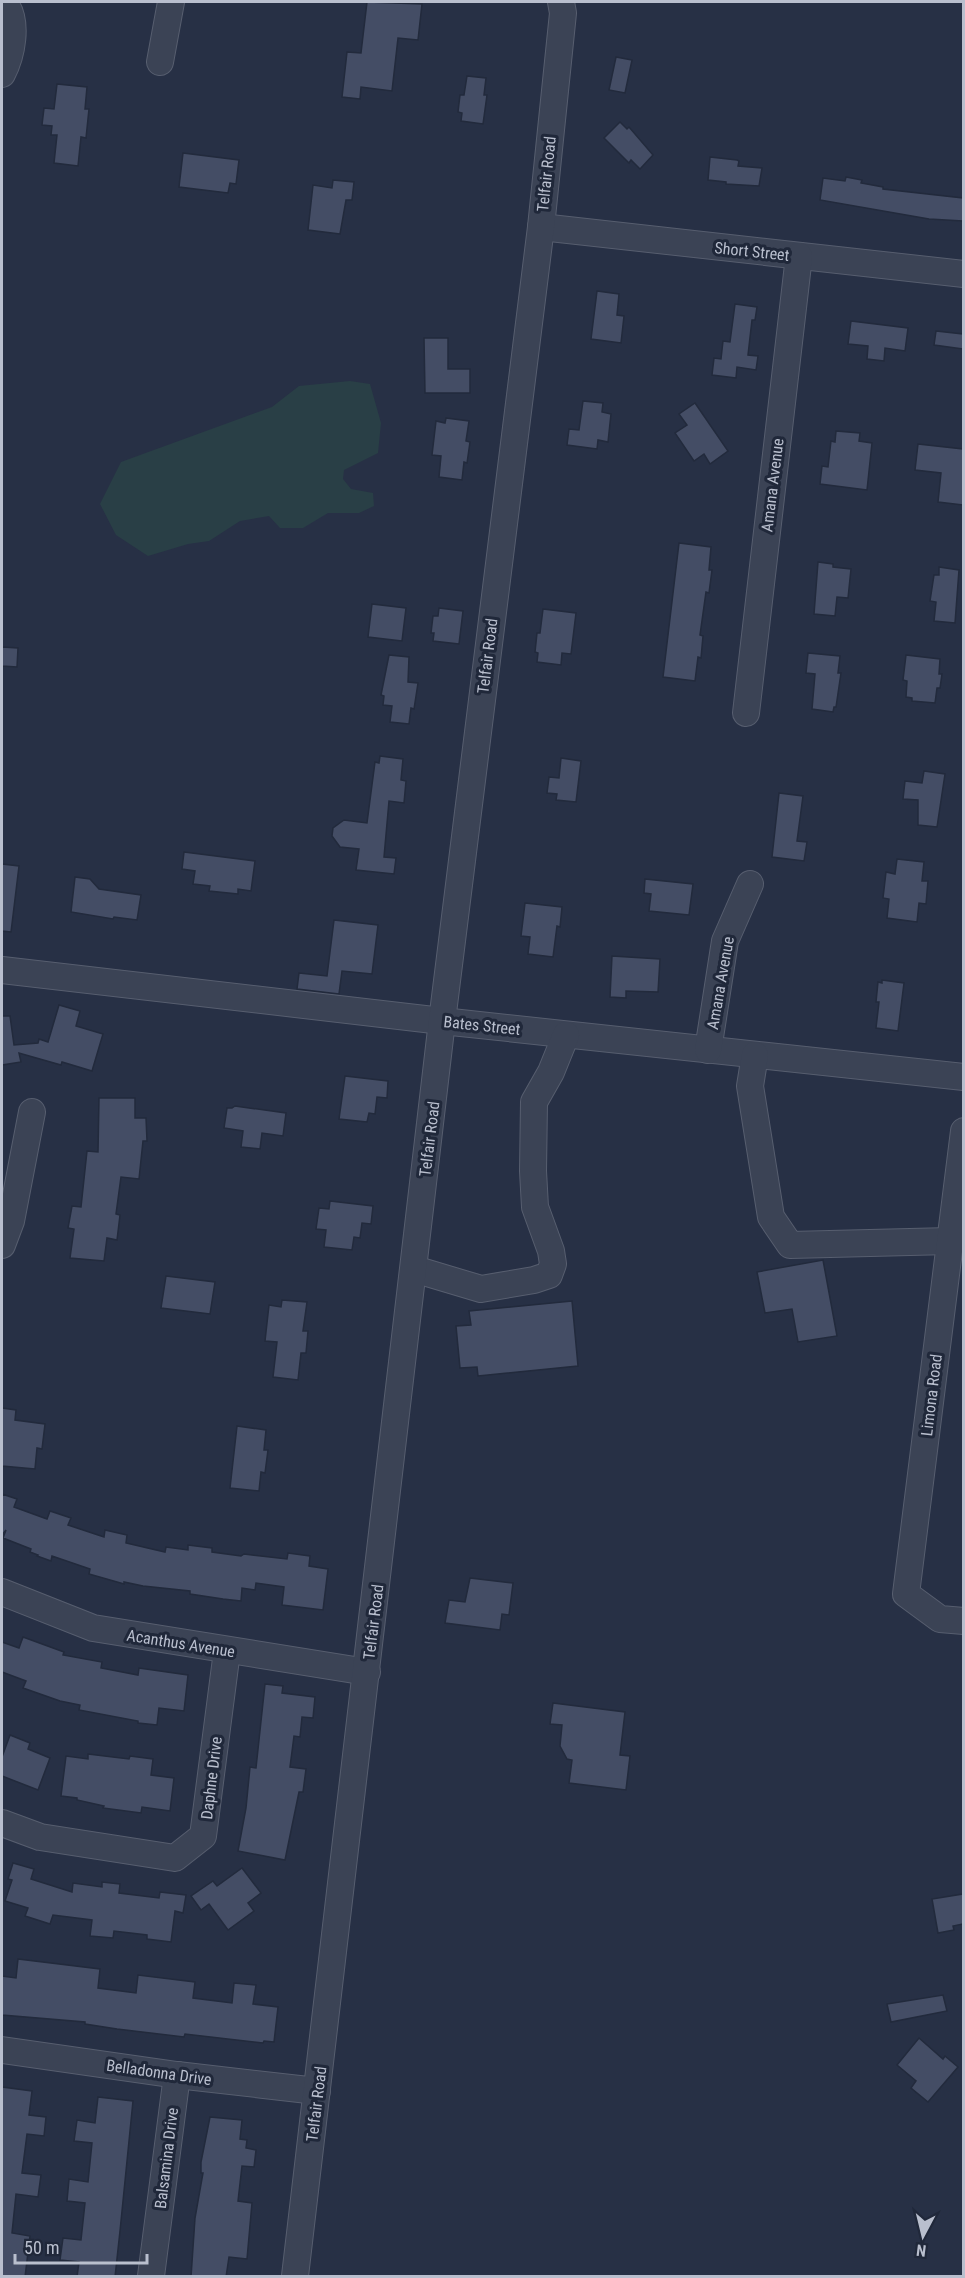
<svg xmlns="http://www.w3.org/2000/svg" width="965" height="2278" font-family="'Roboto Condensed',sans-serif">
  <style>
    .green { fill: #293f46 }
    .building { fill: #444d65; stroke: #222a3c; stroke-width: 1.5 }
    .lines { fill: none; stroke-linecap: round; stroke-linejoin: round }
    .minor-casing { stroke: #575e6f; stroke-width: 28 }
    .minor { stroke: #3b4355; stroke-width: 26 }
    .labels { text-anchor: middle; stroke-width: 6; stroke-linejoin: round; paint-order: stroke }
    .street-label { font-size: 16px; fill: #b9bfce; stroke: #20283a }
  </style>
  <rect width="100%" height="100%" fill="#273045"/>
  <polygon class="green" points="350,381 370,384 381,423 378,453 344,470 343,479 351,489 373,493 374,506 359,513 328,513 303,528 280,528 269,516 240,521 209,541 188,544 148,556 116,535 100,504 121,462 272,407 299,386"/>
  <g class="building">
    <polygon points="367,2 422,4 418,40 398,38 392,91 361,87 360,99 342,97 347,52 361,53"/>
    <polygon points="616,57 632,60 625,93 609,90"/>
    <polygon points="467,76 486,78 484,95 487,95 483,124 461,121 462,113 458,112 460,95 464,95"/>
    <polygon points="57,84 87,87 85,109 89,109 86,138 81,137 78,166 54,163 57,135 51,135 52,126 42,125 44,108 54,109"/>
    <polygon points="620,122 627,129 629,127 653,155 640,169 631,160 629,163 604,138"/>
    <polygon points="183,153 239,160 236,184 230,183 228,193 179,187"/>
    <polygon points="710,157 737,160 739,161 738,166 762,168 759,186 726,184 726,182 708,180"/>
    <polygon points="846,177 862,180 861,183 883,187 883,189 963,198 963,221 929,219 820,200 823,178 845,181"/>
    <polygon points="333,180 354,182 352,200 346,200 340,234 308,230 313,185 332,188"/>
    <polygon points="597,291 619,294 617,315 624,316 621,343 591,339"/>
    <polygon points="735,304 757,307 755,320 752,320 748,355 758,356 756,370 737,367 736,378 712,375 714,358 721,359 723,341 730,342"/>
    <polygon points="851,321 908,328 905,351 885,348 884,361 867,359 868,346 848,344"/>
    <polygon points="936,331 963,334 963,349 934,345"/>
    <polygon points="424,338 448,338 448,369 470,369 470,393 425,393"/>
    <polygon points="583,401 603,403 602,412 611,414 608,442 598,440 597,449 567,445 569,429 579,430"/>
    <polygon points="695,403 728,451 710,464 704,454 694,461 675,433 687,425 679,414"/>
    <polygon points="446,418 469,421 466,441 470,442 467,463 464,462 462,480 439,477 441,456 432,455 436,421 445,423"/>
    <polygon points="836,431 860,433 859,441 872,443 867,490 820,484 822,466 828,467 831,441 835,442"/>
    <polygon points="918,444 963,449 963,505 938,502 941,473 915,470"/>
    <polygon points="679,543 711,547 709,570 712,570 709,593 706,592 700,635 703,636 701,658 698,657 695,681 663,677"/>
    <polygon points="818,562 833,564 833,567 851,569 848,598 837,597 835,616 814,614"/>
    <polygon points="939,567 959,570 955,623 934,621 936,602 930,601 934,575 939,575"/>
    <polygon points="372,604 406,608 402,641 368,637"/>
    <polygon points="439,608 463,611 459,644 433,641 434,633 431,633 433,616 438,616"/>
    <polygon points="543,609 576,613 571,654 562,653 561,665 537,662 538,653 535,652 537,633 540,633"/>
    <polygon points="2,647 18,648 17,667 2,666"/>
    <polygon points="808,653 840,656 838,673 841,673 836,707 834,707 833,712 812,709 815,674 806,673"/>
    <polygon points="389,655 409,657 408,682 418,683 414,709 411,708 409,724 390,722 392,706 383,705 384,696 381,695"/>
    <polygon points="906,655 940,659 939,674 942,674 940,688 937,688 935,703 912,701 912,698 906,697 907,681 903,680"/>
    <polygon points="380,756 403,759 401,780 406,781 404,803 389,801 384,857 396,858 394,874 356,870 359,849 340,847 332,836 333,828 344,820 367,823 375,762 379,763"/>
    <polygon points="561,758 581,761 576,802 556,800 557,794 547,793 549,777 559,778"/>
    <polygon points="924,771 945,774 937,827 918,825 918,800 903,799 905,781 922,783"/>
    <polygon points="779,793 803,796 797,841 807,842 804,861 772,857"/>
    <polygon points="184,852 255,861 251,891 238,889 238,894 209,891 210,886 193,884 195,871 182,869"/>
    <polygon points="897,859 924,862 922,881 928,881 926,904 919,903 917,922 887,918 889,899 883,898 886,872 895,874"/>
    <polygon points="2,864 19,866 11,932 2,931"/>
    <polygon points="75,877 90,879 99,889 141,895 137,920 114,917 113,919 71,912"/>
    <polygon points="645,879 693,884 689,915 649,911 651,894 644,893"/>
    <polygon points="525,903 562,907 560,927 557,926 553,957 528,954 530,937 521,936"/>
    <polygon points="334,920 378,925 372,974 342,971 339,994 297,989 299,973 327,976"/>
    <polygon points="612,956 660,959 658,992 626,991 626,998 610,997"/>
    <polygon points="882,980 904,983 898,1031 876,1028 879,1002 876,1002 878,982 882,983"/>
    <polygon points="59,1005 80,1011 76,1026 103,1034 92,1071 62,1062 61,1065 19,1053 21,1062 2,1065 2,1016 10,1016 14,1045 38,1043 39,1039 48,1042"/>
    <polygon points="345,1076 388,1081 387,1098 377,1097 375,1114 369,1113 367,1122 339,1119"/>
    <polygon points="99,1098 135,1098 135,1118 146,1118 147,1141 143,1141 139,1179 121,1177 116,1214 120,1215 117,1240 107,1238 104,1261 70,1258 74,1229 68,1228 72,1206 81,1207 87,1151 98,1152"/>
    <polygon points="235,1106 286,1113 283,1136 262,1133 260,1149 241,1147 243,1131 224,1128 227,1108 232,1108"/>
    <polygon points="330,1201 373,1206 371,1224 362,1223 360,1238 354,1237 352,1250 324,1247 326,1230 316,1229 319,1208 329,1209"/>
    <polygon points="823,1260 837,1336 798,1342 792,1309 765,1313 757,1272"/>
    <polygon points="166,1276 215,1282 210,1314 161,1308"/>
    <polygon points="282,1300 307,1302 303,1331 308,1331 306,1353 301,1353 298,1380 273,1377 277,1342 265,1341 269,1305 281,1307"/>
    <polygon points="572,1301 578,1366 478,1376 477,1367 460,1368 456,1326 471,1325 469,1311"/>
    <polygon points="2,1408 16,1410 15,1420 45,1424 42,1449 37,1448 35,1469 2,1466"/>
    <polygon points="237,1426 266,1430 264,1450 268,1450 265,1473 261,1472 259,1491 230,1488"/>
    <polygon points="2,1494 17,1499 14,1507 47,1519 50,1511 71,1518 68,1525 104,1537 105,1530 127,1535 126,1543 165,1552 166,1547 188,1550 188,1545 212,1548 212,1552 241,1556 244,1554 287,1559 288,1553 310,1556 309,1566 328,1569 323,1610 282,1605 284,1587 256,1583 255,1590 242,1588 241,1601 223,1599 190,1594 190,1591 143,1586 124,1582 124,1584 89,1574 90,1569 52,1556 51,1561 37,1556 38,1555 30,1552 31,1549 3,1538 6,1530 2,1535"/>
    <polygon points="470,1578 513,1583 509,1615 502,1614 500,1630 445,1623 449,1600 465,1602"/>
    <polygon points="23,1637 64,1652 63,1655 102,1662 101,1668 138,1675 139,1668 188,1675 184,1711 159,1708 157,1725 138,1723 138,1721 79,1710 80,1705 60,1701 23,1688 26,1681 2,1672 2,1642 19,1648"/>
    <polygon points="265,1684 283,1686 282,1693 315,1697 313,1718 302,1717 300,1737 294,1736 290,1767 306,1769 303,1792 299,1792 285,1860 238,1851 246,1808 250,1767 256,1768"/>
    <polygon points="553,1703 625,1712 620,1755 630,1756 626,1790 569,1783 572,1760 567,1759 560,1746 562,1725 550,1724"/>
    <polygon points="10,1735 30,1743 28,1749 50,1758 38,1790 2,1776 2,1757"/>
    <polygon points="88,1754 129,1759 130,1756 153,1759 151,1775 174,1778 170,1811 142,1807 141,1813 103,1808 104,1806 77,1800 77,1798 61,1796 66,1756 88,1759"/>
    <polygon points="13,1863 34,1869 31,1879 72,1892 73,1883 102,1887 102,1882 120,1884 119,1893 159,1898 160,1892 186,1895 183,1913 175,1911 171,1942 147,1939 147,1935 114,1931 113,1938 90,1936 92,1920 53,1915 50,1924 25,1916 28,1908 5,1901 12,1880 8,1879"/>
    <polygon points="242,1868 261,1893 248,1903 254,1911 228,1930 209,1904 201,1910 191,1896 213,1881 217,1886"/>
    <polygon points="963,1894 963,1924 953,1926 954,1930 938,1933 932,1899"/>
    <polygon points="18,1959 100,1969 98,1988 136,1993 138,1975 195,1982 193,1998 232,2003 234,1983 256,1985 253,2004 278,2007 274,2042 264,2041 263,2043 185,2034 184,2037 117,2029 85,2024 85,2022 2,2015 2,1976 16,1978"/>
    <polygon points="943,1995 947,2011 891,2022 887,2004"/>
    <polygon points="919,2038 943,2059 945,2056 958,2067 928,2102 911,2088 916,2081 897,2065"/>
    <polygon points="2,2087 32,2091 29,2115 46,2117 44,2136 27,2134 22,2173 41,2175 38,2197 16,2194 12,2233 30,2236 25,2277 2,2277"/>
    <polygon points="98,2097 133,2101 120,2231 115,2277 77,2277 79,2262 60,2260 63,2238 81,2240 85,2203 67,2201 69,2179 88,2182 92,2143 74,2141 77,2120 95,2123"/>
    <polygon points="210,2117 242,2120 240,2139 247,2140 246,2148 256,2150 254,2167 242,2166 238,2201 252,2203 247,2259 229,2257 226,2277 191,2277 195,2218 203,2173 201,2173 201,2162"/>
  </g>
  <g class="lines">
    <defs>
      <g id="minor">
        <polyline points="160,62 171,2"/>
        <path d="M2,74C12,55 18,23 6,5"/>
        <polyline points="541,227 964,274"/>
        <polyline points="746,713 799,256"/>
        <polyline points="2,970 442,1021 964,1077"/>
        <polyline points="708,1050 725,941 750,884"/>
        <polyline points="755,1055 750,1086 771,1217 790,1245 950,1241"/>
        <polyline points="964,1131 906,1594 940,1619 964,1621"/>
        <polyline points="2,1245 11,1221 32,1112"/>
        <polyline points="414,1269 481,1289 534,1280 549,1275 553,1264 551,1251 535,1207 533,1171 534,1102 551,1072 566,1035"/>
        <polyline points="2,1592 93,1628 367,1672"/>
        <polyline points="2,1823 40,1837 175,1858 203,1836 227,1651"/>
        <polyline points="2,2050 177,2075 317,2091"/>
        <polyline points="151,2276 177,2075"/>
        <polyline points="295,2276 442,1021 541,227 563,13 561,2"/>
      </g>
    </defs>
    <use href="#minor" class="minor-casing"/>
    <use href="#minor" class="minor"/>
  </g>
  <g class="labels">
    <g class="street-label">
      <text transform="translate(546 174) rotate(-84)" y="6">Telfair Road</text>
      <text transform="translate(752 251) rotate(6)" y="6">Short Street</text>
      <text transform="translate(772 485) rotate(-83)" y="6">Amana Avenue</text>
      <text transform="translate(487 656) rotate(-83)" y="6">Telfair Road</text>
      <text transform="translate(720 983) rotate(-80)" y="6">Amana Avenue</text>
      <text transform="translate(482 1025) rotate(6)" y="6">Bates Street</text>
      <text transform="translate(429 1139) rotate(-83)" y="6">Telfair Road</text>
      <text transform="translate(931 1395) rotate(-83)" y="6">Limona Road</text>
      <text transform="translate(373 1622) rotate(-83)" y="6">Telfair Road</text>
      <text transform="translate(181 1643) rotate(9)" y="6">Acanthus Avenue</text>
      <text transform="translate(211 1778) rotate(-83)" y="6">Daphne Drive</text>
      <text transform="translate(159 2072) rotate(8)" y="6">Belladonna Drive</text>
      <text transform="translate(316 2104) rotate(-83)" y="6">Telfair Road</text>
      <text transform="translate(166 2158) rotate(-83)" y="6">Balsamina Drive</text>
    </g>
  </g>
  <rect width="965" height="2278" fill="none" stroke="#b9bfce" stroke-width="6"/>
  <g transform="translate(923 2236) rotate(187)" stroke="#20283a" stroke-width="4.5" paint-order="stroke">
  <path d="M0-4.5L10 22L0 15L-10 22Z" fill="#b9bfce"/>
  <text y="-9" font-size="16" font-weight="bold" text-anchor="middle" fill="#b9bfce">N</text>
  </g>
  <path d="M15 2254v9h132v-9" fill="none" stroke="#b9bfce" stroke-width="3"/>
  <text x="24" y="2254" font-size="18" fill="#b9bfce" stroke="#20283a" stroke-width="4.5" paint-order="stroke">50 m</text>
</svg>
